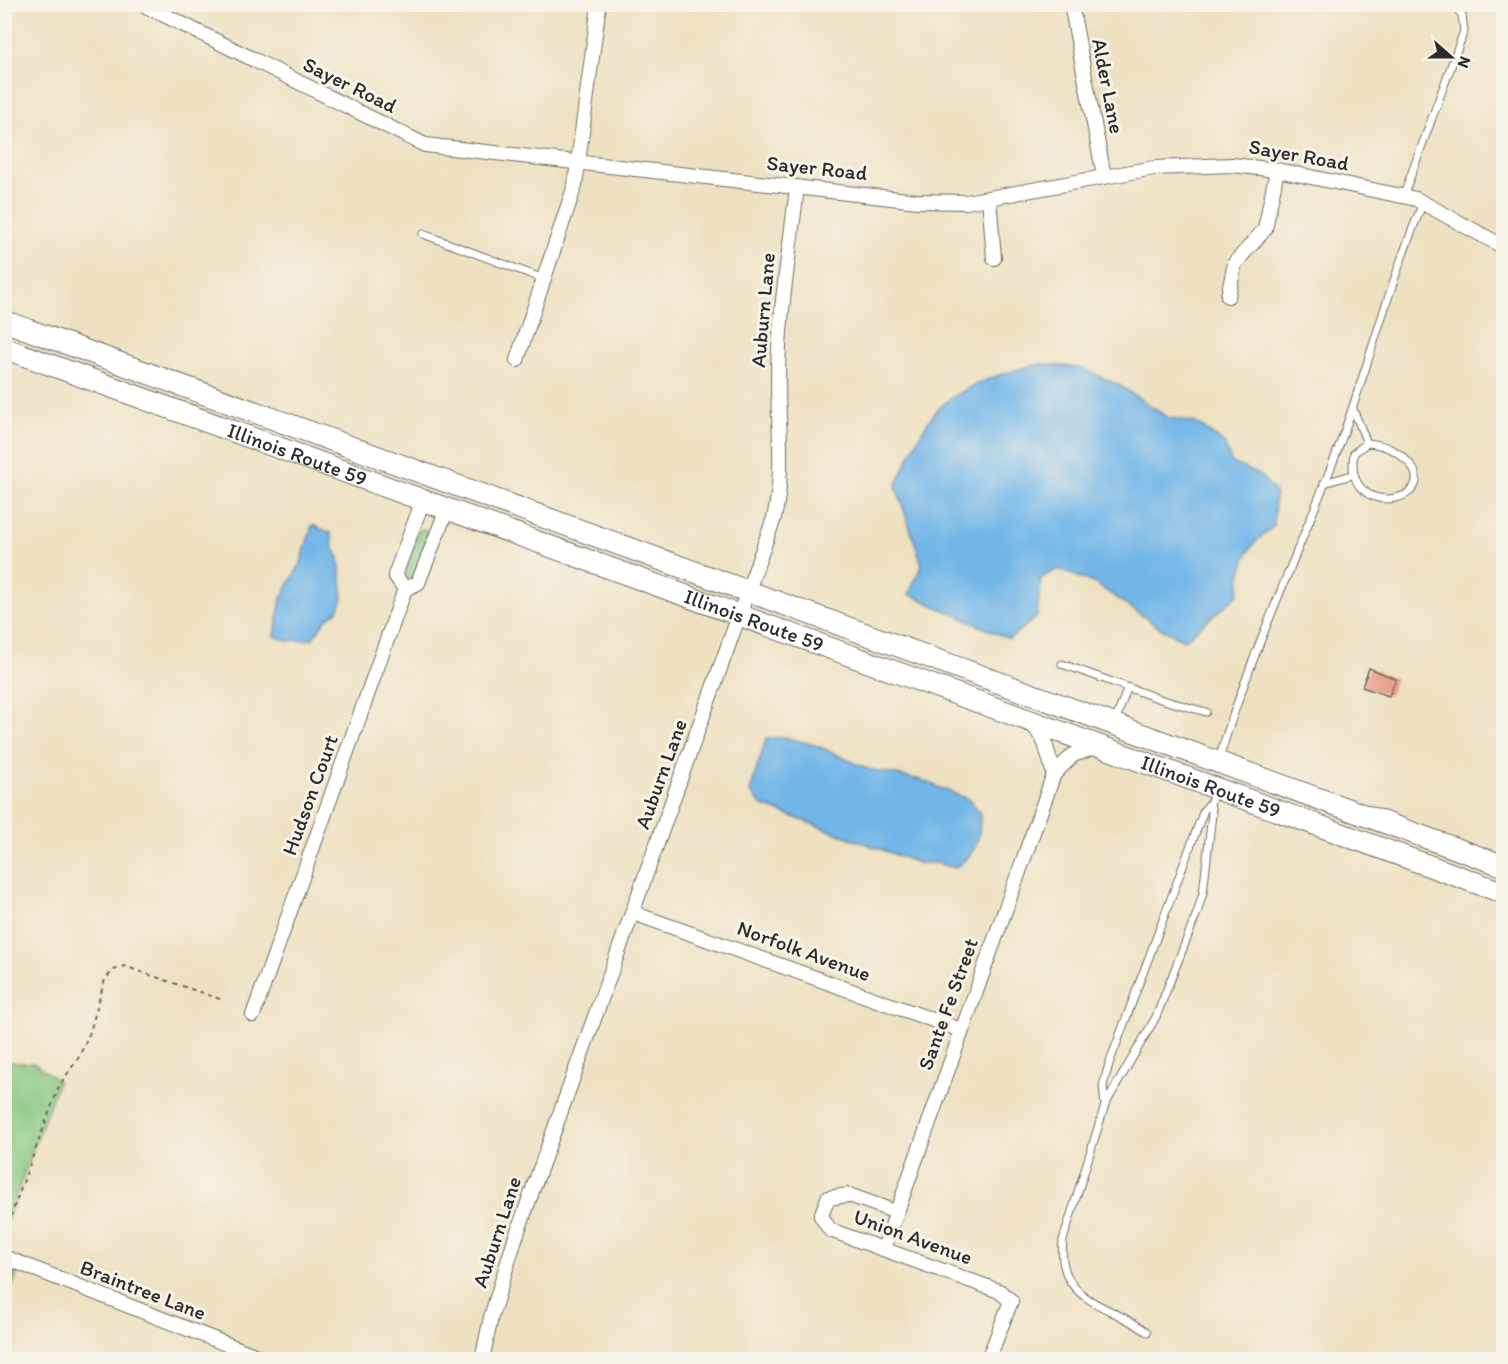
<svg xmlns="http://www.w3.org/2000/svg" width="1508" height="1364" font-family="Itim,sans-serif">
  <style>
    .green { fill: #83c57e; stroke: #577854; stroke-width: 1.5 }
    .water { fill: #72b6e8; stroke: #4e708a; stroke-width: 1.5 }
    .building { fill: #e48f79 }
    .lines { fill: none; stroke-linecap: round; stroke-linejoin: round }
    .service-casing { stroke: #6f6b60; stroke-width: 9 }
    .minor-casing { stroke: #6f6b60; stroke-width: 16 }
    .primary-casing { stroke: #6f6b60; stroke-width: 23 }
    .path { stroke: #6f6b60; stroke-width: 2; stroke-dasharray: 4.5 4.5; stroke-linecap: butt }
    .service { stroke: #fff; stroke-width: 7 }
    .minor { stroke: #fff; stroke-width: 14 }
    .primary { stroke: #fff; stroke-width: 21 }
    .labels { text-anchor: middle; stroke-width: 6; stroke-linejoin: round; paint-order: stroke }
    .street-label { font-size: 21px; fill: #2b2b2b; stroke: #f7f3e8 }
  </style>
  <rect width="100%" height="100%" fill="#f7f3e8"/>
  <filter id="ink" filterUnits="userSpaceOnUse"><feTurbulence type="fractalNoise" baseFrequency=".0167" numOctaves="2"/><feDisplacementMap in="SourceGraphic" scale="12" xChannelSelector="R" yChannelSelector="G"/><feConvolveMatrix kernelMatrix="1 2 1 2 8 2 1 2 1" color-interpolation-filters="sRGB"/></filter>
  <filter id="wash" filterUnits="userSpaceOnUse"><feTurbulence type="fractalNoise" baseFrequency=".008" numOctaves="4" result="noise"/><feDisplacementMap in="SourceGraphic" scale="24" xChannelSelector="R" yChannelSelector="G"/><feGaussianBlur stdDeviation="1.35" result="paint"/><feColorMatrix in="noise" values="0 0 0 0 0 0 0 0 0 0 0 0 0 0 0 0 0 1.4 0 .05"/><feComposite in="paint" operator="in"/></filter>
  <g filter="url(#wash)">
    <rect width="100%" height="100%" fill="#eee1c1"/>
    <g class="green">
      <polygon points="423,529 427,531 428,537 414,577 407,579 404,572 418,532"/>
      <polygon points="5,1062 34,1063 58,1081 5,1227"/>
      <polygon points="5,1255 20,1265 5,1306"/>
    </g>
    <g class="water">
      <path d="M1041,364L1081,368L1117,384L1167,417L1196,423L1224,443L1232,463L1260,475L1275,492L1274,526C1243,549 1244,558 1238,595L1184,640L1162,629L1096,584L1058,569L1041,578L1037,617L1009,639L909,594L922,564L896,486C908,461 924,418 946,402C974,381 1008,371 1041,364Z"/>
      <polygon points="312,525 331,533 333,547 339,558 343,598 338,611 327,618 312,639 287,641 275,636 281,598 301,563"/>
      <path d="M784,737L818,746L868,769L921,780L970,800L980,813C980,841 978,851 955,868L937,863H918L761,805L750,791L766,739Z"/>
    </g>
    <g id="blocks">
      <polygon class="building" points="1369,668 1396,679 1389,696 1362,687"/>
    </g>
  </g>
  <g filter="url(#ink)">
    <use href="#blocks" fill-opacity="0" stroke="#6f6b60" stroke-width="1.5"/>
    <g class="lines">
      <defs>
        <g id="service">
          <polyline points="1403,197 1464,31 1462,15 1453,4"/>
          <polyline points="423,234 544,279"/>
          <polyline points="1353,409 1367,443"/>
          <path d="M1367,443C1383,444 1396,449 1408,462C1445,502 1342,523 1354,453Z"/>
          <polyline points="1324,483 1352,475"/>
          <polyline points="1062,664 1163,700 1206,712"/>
          <polyline points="1115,722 1127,689"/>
          <path d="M1219,759C1250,656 1296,558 1335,457C1367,373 1388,286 1423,203"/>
          <polyline points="1105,1105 1103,1086 1109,1064 1204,810 1210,803"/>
          <path d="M1147,1332C1107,1302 1056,1303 1063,1240L1105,1105L1156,1017L1197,913L1203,893L1212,814L1210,803L1215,791"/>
        </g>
        <g id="minor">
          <polyline points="142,4 425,145 917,201 966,202 1154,168 1232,165 1277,170 1416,199 1504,247"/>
          <polyline points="1071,4 1104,176"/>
          <polyline points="989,198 994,258"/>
          <polyline points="1228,296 1235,263 1265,229 1277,170"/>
          <polyline points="517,360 575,185 599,4"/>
          <polyline points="405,589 395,575 423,500"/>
          <polyline points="405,589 418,583 447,509"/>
          <polyline points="1031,721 1045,743 1054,774"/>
          <polyline points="633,913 961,1030"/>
          <polyline points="253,1015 405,589"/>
          <polyline points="896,1212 849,1195 828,1198 821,1216 830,1230 999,1291 1011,1301 988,1360"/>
          <polyline points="884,1248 1054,774 1073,755 1099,746"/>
          <polyline points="4,1257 267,1360"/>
          <path d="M482,1360L491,1317L515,1239L774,518C785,471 778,427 778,380C778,316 790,251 797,187"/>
        </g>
        <g id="primary">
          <polyline points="4,321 1504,866"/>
          <path id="s1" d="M4,348L1504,893"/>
        </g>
      </defs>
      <use href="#service" class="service-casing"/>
      <use href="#minor" class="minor-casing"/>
      <use href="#primary" class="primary-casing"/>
      <polyline class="path" points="4,1234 59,1086 79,1057 90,1032 105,979 114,970 124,966 220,999"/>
      <use href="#service" class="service"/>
      <use href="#minor" class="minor"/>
      <use href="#primary" class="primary"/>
    </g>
  </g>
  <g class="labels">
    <g class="street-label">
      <text transform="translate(350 85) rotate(26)" y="7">Sayer Road</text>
      <text transform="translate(1108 86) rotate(79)" y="7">Alder Lane</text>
      <text transform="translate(1299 155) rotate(10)" y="7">Sayer Road</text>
      <text transform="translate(817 168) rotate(6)" y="7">Sayer Road</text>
      <text transform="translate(763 310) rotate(-85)" y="7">Auburn Lane</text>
      <text dy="7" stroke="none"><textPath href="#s1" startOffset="312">Illinois Route 59</textPath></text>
      <text dy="7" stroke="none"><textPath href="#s1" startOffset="798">Illinois Route 59</textPath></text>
      <text transform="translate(661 774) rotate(-70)" y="7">Auburn Lane</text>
      <text dy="7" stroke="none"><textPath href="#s1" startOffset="1284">Illinois Route 59</textPath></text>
      <text transform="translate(310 795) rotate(-70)" y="7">Hudson Court</text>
      <text transform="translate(804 951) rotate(20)" y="7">Norfolk Avenue</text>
      <text transform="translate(948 1004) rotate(-70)" y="7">Sante Fe Street</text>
      <text transform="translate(497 1232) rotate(-72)" y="7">Auburn Lane</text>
      <text transform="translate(913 1237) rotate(20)" y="7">Union Avenue</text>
      <text transform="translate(143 1290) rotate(21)" y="7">Braintree Lane</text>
    </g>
  </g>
  <rect width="1508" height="1364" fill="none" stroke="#f7f3e8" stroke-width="24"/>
  <g transform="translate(1451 57) rotate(111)" stroke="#f7f3e8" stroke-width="4.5" paint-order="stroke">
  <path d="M0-4.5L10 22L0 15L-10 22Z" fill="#2b2b2b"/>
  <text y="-9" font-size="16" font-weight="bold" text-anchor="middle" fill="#2b2b2b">N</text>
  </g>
</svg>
